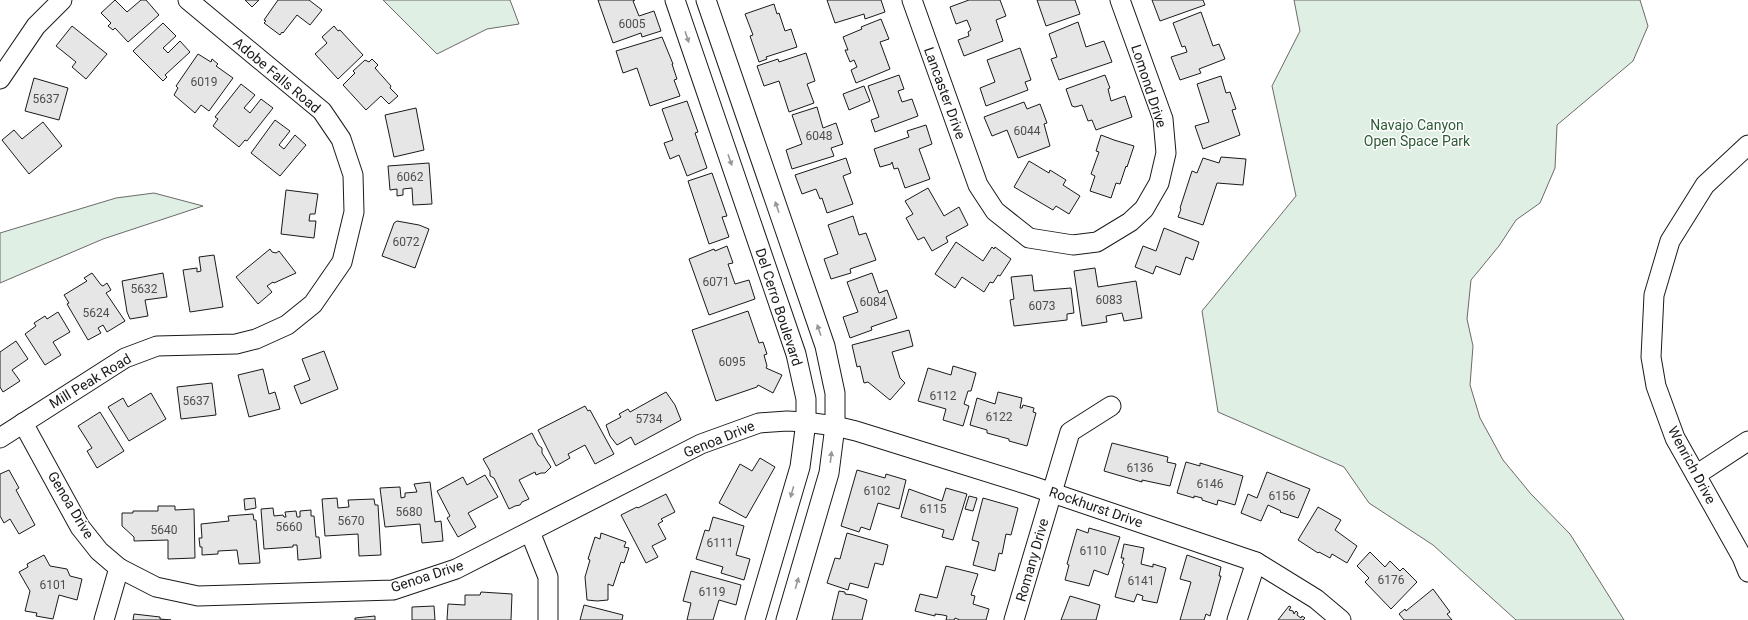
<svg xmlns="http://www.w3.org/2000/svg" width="1748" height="620" font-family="Roboto,sans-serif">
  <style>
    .green { fill: #e0efe3; stroke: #6a6a6a }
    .building { fill: #e6e6e6; stroke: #1a1a1a }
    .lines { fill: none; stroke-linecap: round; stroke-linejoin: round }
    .minor-casing { stroke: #1a1a1a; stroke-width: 21 }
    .minor { stroke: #fff; stroke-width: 19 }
    .oneway { fill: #989898 }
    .labels { text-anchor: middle; stroke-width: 3; stroke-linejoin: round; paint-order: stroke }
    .number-label { font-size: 12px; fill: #4d4d4d }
    .street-label { font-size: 14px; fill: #1a1a1a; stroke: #fff }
    .park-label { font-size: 14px; fill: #2b5a34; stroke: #fff }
  </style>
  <rect width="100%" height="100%" fill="#fff"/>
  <g class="green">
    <polygon points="383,0 510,0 519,24 487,29 437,54"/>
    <polygon points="1294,0 1640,0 1648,26 1633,61 1557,125 1555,168 1540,203 1516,220 1499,246 1471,280 1467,319 1473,346 1470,385 1480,418 1503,460 1531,494 1570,534 1624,620 1516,620 1433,545 1369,503 1344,467 1218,412 1202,311 1296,196 1272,86 1300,31"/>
    <polygon points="154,193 203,206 103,239 0,283 0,233 116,198"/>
  </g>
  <g class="building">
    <polygon points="115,0 127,12 141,0 146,0 159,15 128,42 115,28 113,30 108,26 111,23 101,13"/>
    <polygon points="245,0 259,0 252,7"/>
    <polygon points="278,0 309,0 322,10 310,25 297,15 283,33 282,32 280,35 264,23 266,21 264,20"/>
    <polygon points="598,0 635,0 633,1 639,16 654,11 661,31 642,37 641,33 613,43"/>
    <polygon points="827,0 881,0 885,12 865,19 864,14 835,23"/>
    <polygon points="969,0 1000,0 1006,16 996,20 1003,41 964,56 958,40 969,36 968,32 971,30 967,20 956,24 950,7"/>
    <polygon points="1037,0 1075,0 1080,14 1046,26"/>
    <polygon points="1152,0 1203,0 1205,5 1160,21"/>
    <polygon points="774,4 777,14 779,13 785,31 791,29 797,47 766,57 767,59 759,62 750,36 753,35 745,14"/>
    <polygon points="1201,12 1213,46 1219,44 1225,59 1199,69 1201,73 1180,80 1171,57 1187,52 1185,46 1182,47 1173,23"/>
    <polygon points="881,19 889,39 880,42 890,69 856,83 851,70 857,67 854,60 850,62 845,50 848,50 843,37 862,29 861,27"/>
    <polygon points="1078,22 1086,47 1104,41 1112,62 1059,80 1051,59 1057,57 1049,34"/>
    <polygon points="163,23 176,36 163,48 168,53 180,41 190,52 165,75 167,77 163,81 133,51"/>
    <polygon points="72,26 107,54 86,79 72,67 76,62 56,46"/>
    <polygon points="334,26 338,31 340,30 363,55 338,79 315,54 327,43 322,37"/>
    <polygon points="662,37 673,64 672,64 677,79 674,80 680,96 650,106 637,68 623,73 616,51"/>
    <polygon points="1020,48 1031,80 1025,82 1028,90 986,106 980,88 995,82 987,60"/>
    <polygon points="806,53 815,81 807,84 814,103 789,112 779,81 764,86 757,66 778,59 779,62"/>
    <polygon points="198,54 211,62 212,59 218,64 216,66 233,78 209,111 201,105 195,113 174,95 178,88 176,86"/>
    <polygon points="372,59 378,65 375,68 391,86 390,88 398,96 389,104 381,96 366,110 343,85 355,73 353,71 365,60 369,62"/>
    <polygon points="899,75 904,89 898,91 902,102 912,99 918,116 875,132 871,120 879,117 868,86"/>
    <polygon points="1105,75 1110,88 1108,89 1111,101 1125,96 1132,117 1096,130 1092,120 1088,121 1082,105 1075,107 1072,106 1066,89"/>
    <polygon points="1221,76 1226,93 1230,92 1236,109 1232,110 1240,135 1203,149 1195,126 1209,122 1197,84"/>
    <polygon points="34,78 68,88 59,120 25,111"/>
    <polygon points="241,84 255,95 244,108 250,113 261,99 273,108 247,141 245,140 239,147 213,126 218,119 215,117"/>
    <polygon points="864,86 870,101 849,110 843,94"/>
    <polygon points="687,101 698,132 695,133 707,168 687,176 679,155 670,159 664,143 673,140 662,109"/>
    <polygon points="1024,102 1027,109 1040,104 1047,123 1044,124 1050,146 1018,158 1007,130 992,136 984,117"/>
    <polygon points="817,107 823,128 836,123 843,144 831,148 834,156 792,169 786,150 802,144 792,115"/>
    <polygon points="416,108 424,150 394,157 385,115"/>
    <polygon points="275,120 290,131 279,145 284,149 295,135 306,145 280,176 251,153"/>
    <polygon points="43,122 62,146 29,174 2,140 14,130 22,139"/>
    <polygon points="926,125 932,144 919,149 930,179 905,188 898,168 894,169 892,162 891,164 880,167 874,149 909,137 907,131"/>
    <polygon points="1101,135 1114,140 1134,146 1127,167 1126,166 1120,184 1116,183 1111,198 1090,191 1095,176 1091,174 1099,152 1096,151"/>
    <polygon points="1221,157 1246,159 1243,185 1217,183 1203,225 1178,217 1181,209 1180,208 1192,171 1197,173 1203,158 1219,163"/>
    <polygon points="846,158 851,173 843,176 853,204 827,213 822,198 820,199 816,189 802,194 795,175"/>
    <polygon points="1029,161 1049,173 1050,170 1066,180 1063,185 1080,196 1069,214 1056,206 1053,210 1014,187"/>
    <polygon points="429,163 432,204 413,205 412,188 403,189 403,195 397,196 397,189 390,190 388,166"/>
    <polygon points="712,173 727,216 722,217 729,237 709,244 688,181"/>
    <polygon points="928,188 944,216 959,207 968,225 946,237 948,242 932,251 924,237 918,240 906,218 913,214 905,201"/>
    <polygon points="286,190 318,194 315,214 310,214 309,221 316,221 314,238 281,234"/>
    <polygon points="853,216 859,235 866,233 876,260 850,269 851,273 831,279 824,259 838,254 828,225"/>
    <polygon points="397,221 419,225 429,229 415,268 382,256 394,223"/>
    <polygon points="1164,228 1199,242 1193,260 1186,257 1180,275 1156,266 1153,274 1135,267 1143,246 1156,251"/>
    <polygon points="956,242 983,261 992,247 994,249 995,247 1011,259 1000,276 998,275 993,283 990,282 984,292 962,277 955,288 935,274"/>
    <polygon points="727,246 733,263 728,264 735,284 749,280 755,299 709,315 689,259 714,249 715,251"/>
    <polygon points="270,249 272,252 276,253 279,251 296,273 274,283 273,282 267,286 272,292 258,304 236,277"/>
    <polygon points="214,255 223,307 190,312 183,270 197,268 197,272 201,271 199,257"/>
    <polygon points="1095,268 1098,287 1136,281 1142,318 1124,321 1122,313 1106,316 1107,322 1082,326 1074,271"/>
    <polygon points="92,273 101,285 103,286 107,283 111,290 106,293 125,321 107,332 103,325 98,328 101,333 88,340 67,304 69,303 64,295 87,281 84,278"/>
    <polygon points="163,273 167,297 145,300 148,316 130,319 127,312 122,281"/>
    <polygon points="872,273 879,293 887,290 897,318 871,327 872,330 850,338 843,317 858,312 847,282"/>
    <polygon points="1032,275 1034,291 1071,288 1074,313 1067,314 1067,320 1014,326 1010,300 1014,299 1011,277"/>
    <polygon points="748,311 759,343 763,342 767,354 764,355 767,366 766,368 782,375 773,393 758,385 757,387 716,401 692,330"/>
    <polygon points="58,312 70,332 53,342 61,355 45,365 25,334 36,326 34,323 45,316 47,319"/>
    <polygon points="909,330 913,346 892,352 900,378 905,383 890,400 868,382 864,383 860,366 857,367 852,345"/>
    <polygon points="16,341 28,359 12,370 20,381 3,392 0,387 0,352"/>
    <polygon points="324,351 338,389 301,404 294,386 310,380 302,359"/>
    <polygon points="953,366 976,373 971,391 968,391 964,404 969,406 963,426 943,420 946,409 918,401 928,368 951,375"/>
    <polygon points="263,369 269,394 275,392 280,409 249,417 238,375"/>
    <polygon points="212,383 216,415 181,419 177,387"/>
    <polygon points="666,392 675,405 681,420 635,445 631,437 617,445 610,436 606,425 621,417 619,414 628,409 630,412"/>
    <polygon points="998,392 1022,398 1020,408 1022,408 1023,405 1034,408 1033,412 1036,413 1027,446 1009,441 1009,439 987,433 987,430 970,425 977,398 995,404"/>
    <polygon points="151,393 166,419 129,441 108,407 123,398 128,407"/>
    <polygon points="585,406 588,411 590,410 614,454 595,464 585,445 568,454 570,458 556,466 538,430"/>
    <polygon points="100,412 124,451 97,468 87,451 92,448 78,426"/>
    <polygon points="532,433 538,445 542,448 542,453 551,467 545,473 541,473 536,475 535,472 519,480 529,499 522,502 520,505 515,506 509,509 494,478 490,476 490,471 483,459"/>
    <polygon points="1112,443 1168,457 1167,462 1176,464 1170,486 1142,480 1142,482 1104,471"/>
    <polygon points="760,458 775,467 746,518 719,503 740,464 752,471"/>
    <polygon points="1186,462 1200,466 1200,463 1243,476 1235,505 1218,500 1217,505 1202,500 1202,498 1194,496 1194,498 1177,493"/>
    <polygon points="9,470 19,488 16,490 35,525 19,534 10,519 4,523 0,516 0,474"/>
    <polygon points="857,470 885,478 886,474 906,480 899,509 878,503 870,530 861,527 859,532 841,526"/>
    <polygon points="1267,472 1310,489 1298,518 1280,512 1281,511 1268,505 1261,521 1241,513 1248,494 1257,498"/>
    <polygon points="485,475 498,497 468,513 476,527 458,537 447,518 450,516 437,491 463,477 467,485"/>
    <polygon points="430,482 435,522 441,521 443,541 422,543 420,524 385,527 380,488 400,487 401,498 405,497 405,493 417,492 414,484"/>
    <polygon points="946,488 967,494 953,540 942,537 944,530 901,517 909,489 942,501"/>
    <polygon points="666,494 675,512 661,519 663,521 658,524 666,539 652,546 658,557 646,563 621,515 637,507 638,508"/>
    <polygon points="969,496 977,498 973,511 965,509"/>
    <polygon points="255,498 256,508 245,510 244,499"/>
    <polygon points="337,498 338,508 349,507 348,500 374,499 375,505 378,505 381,555 359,556 358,534 325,536 322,499"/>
    <polygon points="983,498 1018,508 1011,535 1006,534 1002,554 999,553 995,571 973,565 979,542 972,540"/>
    <polygon points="158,506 175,506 175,510 194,509 195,558 168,559 168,540 134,541 134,537 122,526 122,513 133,513 133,511 158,511"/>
    <polygon points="1318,507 1341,520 1335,530 1357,546 1347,563 1332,554 1330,558 1319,552 1318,553 1298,540"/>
    <polygon points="273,508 274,516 283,515 284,517 286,517 285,512 296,511 297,517 300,517 300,511 311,510 311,516 314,516 316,537 319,537 321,558 298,560 297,545 293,545 293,547 264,549 261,509"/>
    <polygon points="253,514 254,520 256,520 260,563 239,564 237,550 218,551 218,554 202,555 202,547 200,547 199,538 202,538 201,524 229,521 228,516"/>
    <polygon points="713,517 744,526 736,555 750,559 744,580 721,573 723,567 696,559 705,530 709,531"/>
    <polygon points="1089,528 1120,537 1108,575 1094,570 1089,586 1065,580 1069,565 1067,564 1077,529 1088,533"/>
    <polygon points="601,533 626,542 624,547 629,548 624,563 621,562 613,586 608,584 608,600 597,601 587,600 585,577 590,560 588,559 595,537 600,539"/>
    <polygon points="847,533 888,545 883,565 875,563 868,588 850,583 848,590 827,583 835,558 840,559"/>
    <polygon points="1124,544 1144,548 1141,564 1153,567 1153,564 1166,568 1157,603 1142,600 1143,596 1137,594 1134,602 1115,597 1124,564 1122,563 1124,558 1121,558"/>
    <polygon points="1370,552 1385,567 1390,561 1400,571 1403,568 1417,582 1391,609 1365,582 1369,578 1357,566"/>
    <polygon points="44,555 50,566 67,569 70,576 82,579 77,600 59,595 53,619 36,616 37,613 25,611 30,591 19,572 28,567 27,564"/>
    <polygon points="1187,555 1221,567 1219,576 1221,576 1210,616 1206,614 1204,620 1180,620 1191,582 1180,579"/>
    <polygon points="946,566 978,574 971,595 975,596 973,604 989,609 986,620 960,620 955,618 954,620 946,620 947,616 943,615 935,614 935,616 915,611 920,594 937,598"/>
    <polygon points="691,571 741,585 736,605 719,600 713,620 687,620 691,603 683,601"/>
    <polygon points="1433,589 1450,612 1447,614 1452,620 1404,620 1399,614 1405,609 1406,611"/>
    <polygon points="839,591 845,592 845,594 853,595 867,600 862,620 832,620"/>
    <polygon points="481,592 512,594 511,620 447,620 448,604 465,605 465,595 480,595"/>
    <polygon points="1070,596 1100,605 1096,620 1061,620"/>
    <polygon points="584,605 623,615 622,620 580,620"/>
    <polygon points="434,606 435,620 412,620 412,607"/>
    <polygon points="1289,606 1291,607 1289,610 1293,611 1294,614 1296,611 1298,613 1297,615 1301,618 1302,616 1305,618 1303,620 1278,620"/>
    <polygon points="134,614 160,617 160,619 171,620 133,620"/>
    <polygon points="375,616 375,620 355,620 355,618"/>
  </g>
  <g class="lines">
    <defs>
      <g id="minor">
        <polyline points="675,0 796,354 806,399 806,422 800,467 755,620"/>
        <polyline points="706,0 825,346 835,393 835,426 829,473 786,620"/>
        <polyline points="912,0 978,185 995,211 1029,238 1073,245 1097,242 1130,222 1144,209 1159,183 1166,153 1163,119 1120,0"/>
        <polyline points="0,79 36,26 62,0"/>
        <polyline points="1748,145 1705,185 1670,241 1654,295 1651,357 1656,386 1675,438 1742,557 1748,572"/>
        <polyline points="23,423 80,527 99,551 119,568 156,587 198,596 393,590 456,569 701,444 759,423 787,421 806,422 835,426 856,431 1029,485 1256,562 1316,599 1341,620"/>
        <polyline points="0,438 125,358 157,346 236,344 256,339 287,325 313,304 342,262 354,212 353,175 341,139 322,111 188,0"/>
        <polyline points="1696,475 1748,441"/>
        <polyline points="530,532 548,577 548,620"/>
        <polyline points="104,620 119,568"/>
        <polyline points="1014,620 1070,432 1111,406"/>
        <polyline points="1237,620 1256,562"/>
      </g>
    </defs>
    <use href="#minor" class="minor-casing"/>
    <use href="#minor" class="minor"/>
  </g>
  <defs><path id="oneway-solid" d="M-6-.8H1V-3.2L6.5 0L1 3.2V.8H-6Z"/></defs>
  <g class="oneway">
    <use href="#oneway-solid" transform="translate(687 37) rotate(71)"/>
    <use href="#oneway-solid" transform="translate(730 160) rotate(71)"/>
    <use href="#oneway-solid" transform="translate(777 207) rotate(-109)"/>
    <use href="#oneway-solid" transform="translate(819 330) rotate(-109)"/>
    <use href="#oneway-solid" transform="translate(831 457) rotate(-83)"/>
    <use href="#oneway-solid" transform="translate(792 492) rotate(106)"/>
    <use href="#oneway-solid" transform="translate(797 583) rotate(-74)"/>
  </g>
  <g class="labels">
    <g class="number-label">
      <text x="632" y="28">6005</text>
      <text x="204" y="86">6019</text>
      <text x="46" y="103">5637</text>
      <text x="1027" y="135">6044</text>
      <text x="819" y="140">6048</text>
      <text x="410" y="181">6062</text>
      <text x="406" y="246">6072</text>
      <text x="716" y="286">6071</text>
      <text x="144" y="293">5632</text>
      <text x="1109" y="304">6083</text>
      <text x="873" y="306">6084</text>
      <text x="1042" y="310">6073</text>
      <text x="96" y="317">5624</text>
      <text x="732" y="366">6095</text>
      <text x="943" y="400">6112</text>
      <text x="196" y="405">5637</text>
      <text x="999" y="421">6122</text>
      <text x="649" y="423">5734</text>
      <text x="1140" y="472">6136</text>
      <text x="1210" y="488">6146</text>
      <text x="877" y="495">6102</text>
      <text x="1282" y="500">6156</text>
      <text x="933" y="513">6115</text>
      <text x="409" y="516">5680</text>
      <text x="351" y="525">5670</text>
      <text x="289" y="531">5660</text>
      <text x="164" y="534">5640</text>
      <text x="720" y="547">6111</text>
      <text x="1093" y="555">6110</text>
      <text x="1391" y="584">6176</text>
      <text x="1141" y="585">6141</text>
      <text x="53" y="589">6101</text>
      <text x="712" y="596">6119</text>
    </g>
    <g class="street-label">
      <text transform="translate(277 75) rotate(40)" y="5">Adobe Falls Road</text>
      <text transform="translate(1149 86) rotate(72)" y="5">Lomond Drive</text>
      <text transform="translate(945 93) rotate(70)" y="5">Lancaster Drive</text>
      <text transform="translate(779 307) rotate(72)" y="5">Del Cerro Boulevard</text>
      <text transform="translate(90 381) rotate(-31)" y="5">Mill Peak Road</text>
      <text transform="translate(719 439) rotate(-22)" y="5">Genoa Drive</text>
      <text transform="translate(1692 465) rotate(62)" y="5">Wenrich Drive</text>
      <text transform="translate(71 505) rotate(59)" y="5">Genoa Drive</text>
      <text transform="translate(1096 507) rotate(19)" y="5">Rockhurst Drive</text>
      <text transform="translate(1032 560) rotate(-74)" y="5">Romany Drive</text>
      <text transform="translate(427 576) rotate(-18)" y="5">Genoa Drive</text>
    </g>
    <g class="park-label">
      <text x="1417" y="130">Navajo Canyon<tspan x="1417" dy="16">Open Space Park</tspan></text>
    </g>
  </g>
</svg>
